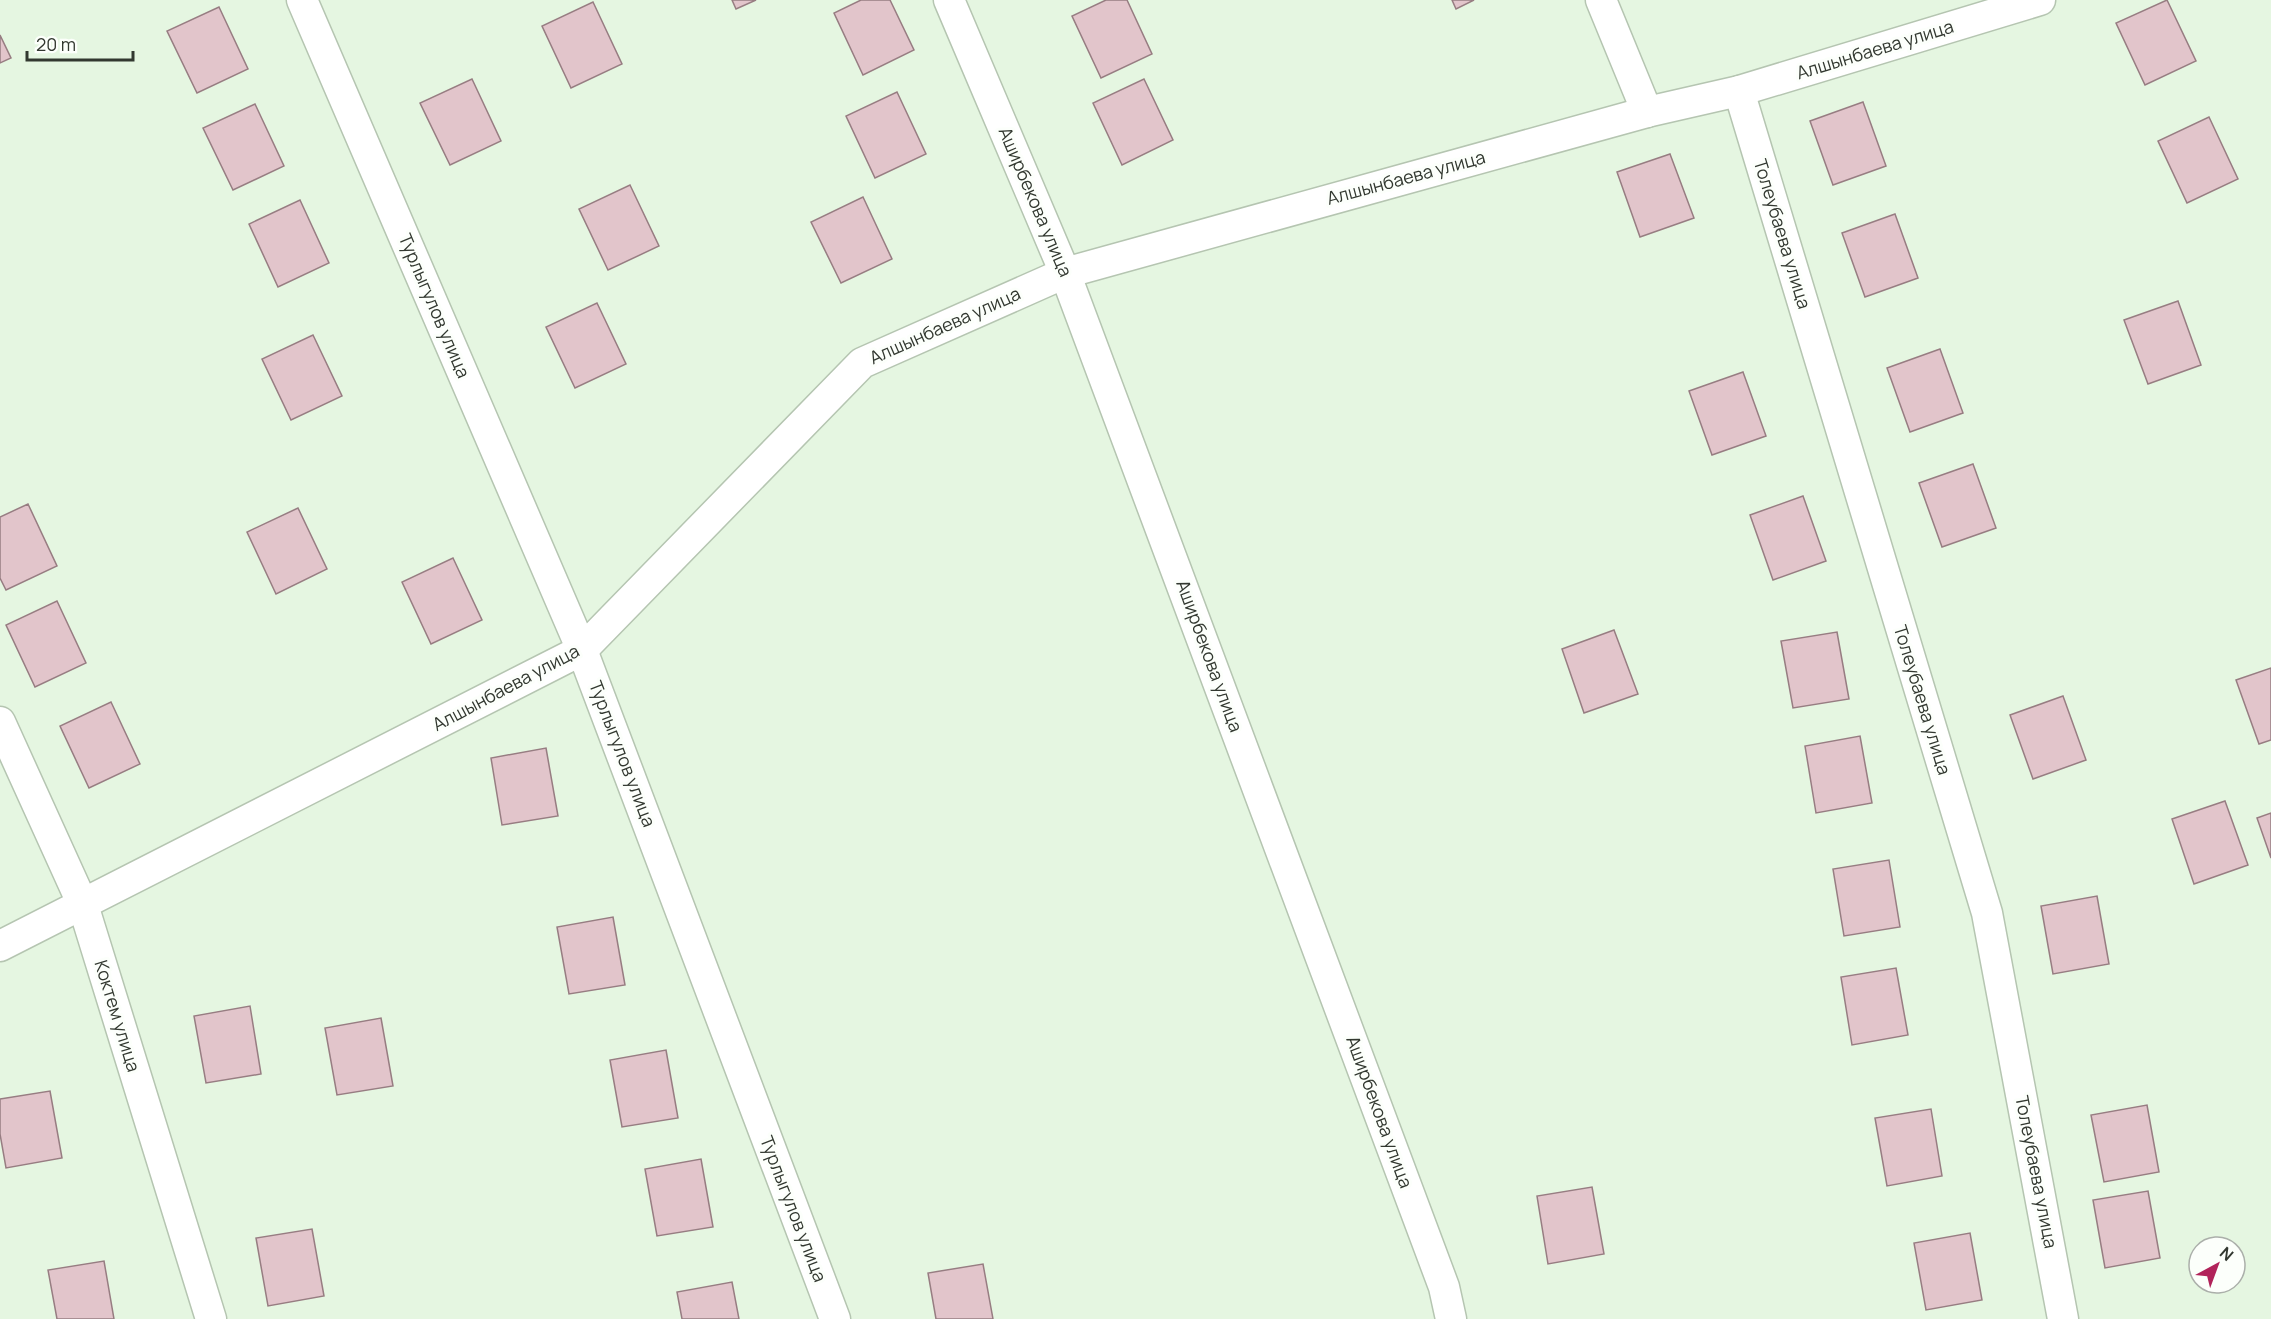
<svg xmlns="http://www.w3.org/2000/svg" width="2271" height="1319" font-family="Manrope,sans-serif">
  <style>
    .building { fill: #e2c5cb; stroke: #977d82; stroke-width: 1.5 }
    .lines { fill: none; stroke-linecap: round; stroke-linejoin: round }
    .minor-casing { stroke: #b5c5b1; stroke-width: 33 }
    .minor { stroke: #fff; stroke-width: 30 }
    .labels { text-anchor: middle; stroke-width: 6; stroke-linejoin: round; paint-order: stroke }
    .street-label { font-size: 18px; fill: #323830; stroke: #fcfffb }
  </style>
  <rect width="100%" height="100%" fill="#e5f6e1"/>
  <g class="building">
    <polygon points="732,0 756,0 736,9"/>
    <polygon points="861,0 890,0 914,50 863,75 834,13"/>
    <polygon points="1106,0 1127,0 1152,54 1101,78 1072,16"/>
    <polygon points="1452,0 1474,0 1456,9"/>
    <polygon points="2167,0 2196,61 2145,85 2116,23"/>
    <polygon points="593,2 622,64 571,88 542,26"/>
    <polygon points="219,7 248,69 197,93 167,31"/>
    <polygon points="0,35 11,58 0,63"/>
    <polygon points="472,79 501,141 450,165 420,103"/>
    <polygon points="1144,79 1173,140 1122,165 1093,103"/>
    <polygon points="897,92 926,154 875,178 846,116"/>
    <polygon points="1863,102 1886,166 1833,185 1810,121"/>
    <polygon points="255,104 284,166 233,190 203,128"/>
    <polygon points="2209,117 2238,179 2187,203 2158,141"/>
    <polygon points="1670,154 1694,218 1640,237 1617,172"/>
    <polygon points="630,185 659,246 608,270 579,209"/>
    <polygon points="863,197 892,259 841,283 811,222"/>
    <polygon points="300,200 329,263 278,287 249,224"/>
    <polygon points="1895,214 1918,278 1865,297 1842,233"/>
    <polygon points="2178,301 2201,365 2148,384 2124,320"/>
    <polygon points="597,303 626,364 575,388 546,327"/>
    <polygon points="313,335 342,396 291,420 262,359"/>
    <polygon points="1940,349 1963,413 1910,432 1887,368"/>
    <polygon points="1743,372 1766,436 1712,455 1689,391"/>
    <polygon points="1973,464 1996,528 1942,547 1919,483"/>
    <polygon points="1803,496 1826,561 1773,580 1750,515"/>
    <polygon points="28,504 57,566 6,590 0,578 0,517"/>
    <polygon points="298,508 327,569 276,594 247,532"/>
    <polygon points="453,558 482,620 431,644 402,582"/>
    <polygon points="57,601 86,663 35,687 6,625"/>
    <polygon points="1614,630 1638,694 1584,713 1562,649"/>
    <polygon points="1837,632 1849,699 1793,708 1781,641"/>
    <polygon points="2271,668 2271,740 2259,744 2236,680"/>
    <polygon points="2063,696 2086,760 2033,779 2010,715"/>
    <polygon points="111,702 140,764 89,788 60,726"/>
    <polygon points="1860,736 1872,803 1816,813 1805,746"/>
    <polygon points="546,748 558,816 502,825 491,758"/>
    <polygon points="2225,801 2248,865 2194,884 2172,819"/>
    <polygon points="2271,813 2271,858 2257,818"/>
    <polygon points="1889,860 1900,927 1844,936 1833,869"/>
    <polygon points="2097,896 2109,964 2053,974 2041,906"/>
    <polygon points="613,917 625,985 569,994 557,927"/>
    <polygon points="1896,968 1908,1035 1852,1045 1841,977"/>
    <polygon points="250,1006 261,1074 206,1083 194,1016"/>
    <polygon points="381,1018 393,1086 337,1095 325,1028"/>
    <polygon points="666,1050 678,1118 622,1127 610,1060"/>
    <polygon points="50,1091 62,1158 6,1168 0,1134 0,1099"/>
    <polygon points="2147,1105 2159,1172 2104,1182 2091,1115"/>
    <polygon points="1931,1109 1942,1176 1887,1186 1875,1118"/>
    <polygon points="701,1159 713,1227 657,1236 645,1169"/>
    <polygon points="1592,1187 1604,1254 1548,1264 1537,1196"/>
    <polygon points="2148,1191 2160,1258 2105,1268 2093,1200"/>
    <polygon points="312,1229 324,1296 268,1306 256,1238"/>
    <polygon points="1970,1233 1982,1300 1926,1310 1914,1243"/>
    <polygon points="104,1261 114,1319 57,1319 48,1270"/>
    <polygon points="983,1264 993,1319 936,1319 928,1273"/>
    <polygon points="732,1282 739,1319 682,1319 677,1292"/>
  </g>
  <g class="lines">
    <defs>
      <g id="minor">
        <polyline points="302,0 582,650 835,1319"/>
        <polyline points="949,0 1065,273 1444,1287 1451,1319"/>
        <polyline points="1601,0 1647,112"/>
        <polyline points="1739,91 1987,913 2063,1319"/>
        <polyline points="0,722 83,905 211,1319"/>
        <polyline points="0,946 582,650 862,363 1065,273 1647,112 1739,91 2040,0"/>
      </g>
    </defs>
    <use href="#minor" class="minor-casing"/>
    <use href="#minor" class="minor"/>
  </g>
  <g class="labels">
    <g class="street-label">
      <text transform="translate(1875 50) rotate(-17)" y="6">Алшынбаева улица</text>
      <text transform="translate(1406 178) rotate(-15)" y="6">Алшынбаева улица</text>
      <text transform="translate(1035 202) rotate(67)" y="6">Аширбекова улица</text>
      <text transform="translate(1782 234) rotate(73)" y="6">Толеубаева улица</text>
      <text transform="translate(434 306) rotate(67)" y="6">Турлыгулов улица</text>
      <text transform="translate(945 326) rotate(-24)" y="6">Алшынбаева улица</text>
      <text transform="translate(1209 656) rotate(70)" y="6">Аширбекова улица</text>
      <text transform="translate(506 688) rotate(-28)" y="6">Алшынбаева улица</text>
      <text transform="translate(1922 700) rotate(73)" y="6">Толеубаева улица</text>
      <text transform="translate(622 754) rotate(69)" y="6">Турлыгулов улица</text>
      <text transform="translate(117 1016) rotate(73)" y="6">Коктем улица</text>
      <text transform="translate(1379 1112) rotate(70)" y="6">Аширбекова улица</text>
      <text transform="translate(2036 1172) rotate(79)" y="6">Толеубаева улица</text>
      <text transform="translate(793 1209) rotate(69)" y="6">Турлыгулов улица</text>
    </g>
  </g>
  <g transform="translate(2217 1265) rotate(41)"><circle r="28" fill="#fcfffb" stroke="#abafaa" stroke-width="1.5"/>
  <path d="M0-4.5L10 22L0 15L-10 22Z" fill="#b1235a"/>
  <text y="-9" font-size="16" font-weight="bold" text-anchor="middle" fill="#323830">N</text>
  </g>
  <path d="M27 51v9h106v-9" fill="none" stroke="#323830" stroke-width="3"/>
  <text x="36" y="51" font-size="18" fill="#323830" stroke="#fcfffb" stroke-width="4.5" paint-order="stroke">20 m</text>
</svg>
